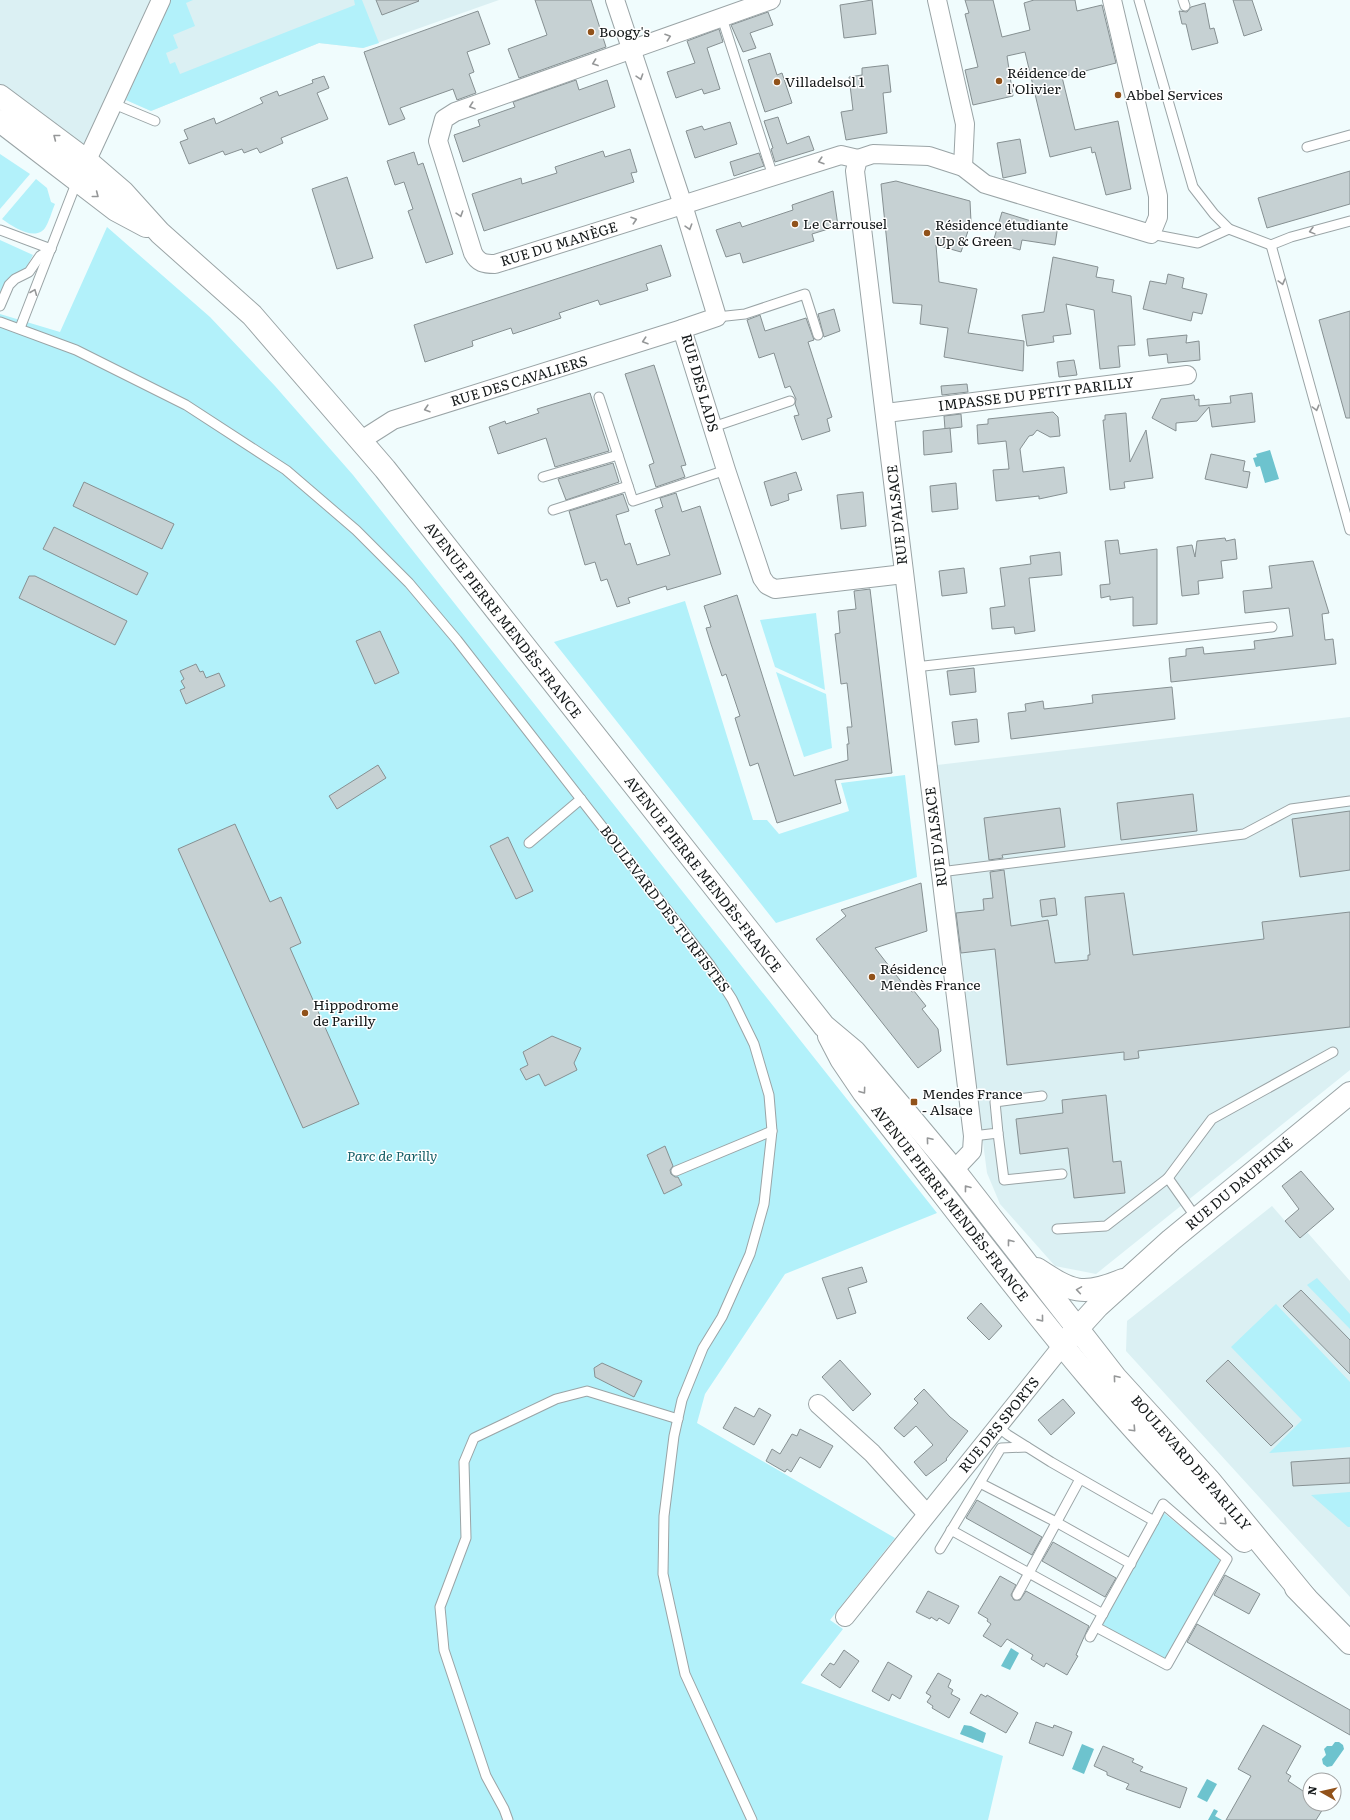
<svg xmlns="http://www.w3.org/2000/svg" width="1350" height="1820" font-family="Literata,serif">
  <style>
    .built { fill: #dbf0f3 }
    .green { fill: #b2f1fa }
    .water { fill: #6dc3ce }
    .building { fill: #c6d1d3; stroke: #869092 }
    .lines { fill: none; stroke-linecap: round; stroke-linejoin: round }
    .lane-casing { stroke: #9aa4a6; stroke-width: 11 }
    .street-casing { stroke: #9aa4a6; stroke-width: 20 }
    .secondary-casing { stroke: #9aa4a6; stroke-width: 24 }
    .lane { stroke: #fff; stroke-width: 9 }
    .street { stroke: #fff; stroke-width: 18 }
    .secondary { stroke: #fff; stroke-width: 22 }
    .oneway { stroke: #959798 }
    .poi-dot { fill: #91521a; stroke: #fff; stroke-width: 1.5 }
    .labels { text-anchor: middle; stroke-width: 3; stroke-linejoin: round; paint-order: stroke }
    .poi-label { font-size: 14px; fill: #141819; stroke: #fff; text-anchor: start }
    .street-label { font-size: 14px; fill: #141819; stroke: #fff }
    .park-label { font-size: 14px; font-style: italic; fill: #135d65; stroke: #fff }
  </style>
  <rect width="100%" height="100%" fill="#f0fcfd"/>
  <g class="built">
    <polygon points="0,0 499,0 363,48 319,43 151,111 126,100 98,159 0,90"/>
    <polygon points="1350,717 1350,1070 1096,1274 1055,1266 1000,1204 987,1173 959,957 937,765"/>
    <polygon points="1272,1206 1300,1238 1307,1232 1350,1281 1350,1597 1126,1351 1127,1321"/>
  </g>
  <g class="green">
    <polygon points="169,0 193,0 186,3 195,26 173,35 178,48 166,53 170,64 175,62 180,74 355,5 354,0 362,0 379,43 363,48 319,43 151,111 126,100"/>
    <polygon points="0,154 30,174 0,209"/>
    <path d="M36,179L47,188L51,202L55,204C52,211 49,222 45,228C35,242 12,226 2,219Z"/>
    <polygon points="107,227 210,317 275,386 353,475 937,1213 785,1274 705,1394 697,1423 895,1538 830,1620 843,1629 801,1683 1003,1756 988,1820 0,1820 0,314 60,332"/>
    <polygon points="0,240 33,255 26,268 0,295"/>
    <polygon points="685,601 753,820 767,820 779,834 849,811 841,783 905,775 917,877 776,923 554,642"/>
    <polygon points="816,613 825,690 775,667 760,620"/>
    <polygon points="776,672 826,694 832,748 804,757"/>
    <polygon points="1317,1278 1350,1314 1350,1329 1307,1285"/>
    <polygon points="1276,1304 1350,1382 1350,1447 1269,1453 1302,1420 1231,1347"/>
    <polygon points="1350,1492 1350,1527 1348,1527 1311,1495"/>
    <polygon points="1164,1513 1222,1560 1166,1661 1101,1624"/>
  </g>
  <g class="water">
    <polygon points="1270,450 1279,479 1265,483 1260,466 1256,467 1253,458 1257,457 1256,454"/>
    <polygon points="1011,1648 1019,1653 1010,1670 1001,1666"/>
    <polygon points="964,1725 971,1726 986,1733 983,1743 960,1734"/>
    <polygon points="1335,1742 1339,1742 1343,1745 1344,1749 1332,1766 1327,1767 1323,1764 1322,1759 1326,1755 1324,1749 1327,1746 1332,1746"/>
    <polygon points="1082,1744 1094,1749 1084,1774 1072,1769"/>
    <polygon points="1207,1779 1217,1784 1207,1802 1197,1797"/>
    <polygon points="1214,1809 1218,1811 1215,1816 1222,1820 1208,1820"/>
  </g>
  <g class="building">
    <polygon points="376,0 418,0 419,1 382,15"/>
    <polygon points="535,0 591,0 606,47 519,78 508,49 547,35"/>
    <polygon points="872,0 876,34 844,38 840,5"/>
    <polygon points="965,0 993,0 1002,37 1030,30 1024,3 1034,0 1075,0 1077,11 1102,5 1116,63 1062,77 1075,130 1118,121 1131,189 1106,195 1095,152 1092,153 1091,147 1050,157 1025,52 1007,56 1013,96 973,105 965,70 978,67 965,14 969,13"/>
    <polygon points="1233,0 1252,0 1262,30 1244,36"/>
    <polygon points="1205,3 1210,29 1214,28 1218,43 1192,50 1186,24 1182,24 1179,11 1187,12 1191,7"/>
    <polygon points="478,11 490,44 467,52 474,72 469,74 476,93 457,100 453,89 400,108 405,119 389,125 364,52"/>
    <polygon points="768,12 773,25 750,33 756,48 743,52 731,25"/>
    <polygon points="719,29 723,42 707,48 720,89 704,94 702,89 676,98 667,72 695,63 687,41"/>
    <polygon points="770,53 777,75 782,73 792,103 765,112 748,60"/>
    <polygon points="888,65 891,92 883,93 887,133 846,140 841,112 853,110 849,77 862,75 862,68"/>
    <polygon points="324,76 329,88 317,93 328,119 281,138 283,143 260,153 257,148 244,153 242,149 225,155 223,151 189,164 180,142 188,139 184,130 214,118 216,124 263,103 260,98 277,91 279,96 313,83 312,80"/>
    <polygon points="576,80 579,90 607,80 615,107 463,162 454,135 480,126 478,120 515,107 513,102"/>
    <polygon points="778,117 787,144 809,136 814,150 775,162 771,149 773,148 764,121"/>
    <polygon points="730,122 737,144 695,158 686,131 702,126 704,130"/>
    <polygon points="1020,139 1026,173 1003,178 997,143"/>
    <polygon points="630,149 637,172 631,173 634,182 484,231 472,194 521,178 522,184 557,173 555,167 603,151 605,157"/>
    <polygon points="414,152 418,165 423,163 453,254 426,263 408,211 413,209 404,182 395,185 387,161"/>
    <polygon points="759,153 764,166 734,176 730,162"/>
    <polygon points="1350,171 1350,204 1267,228 1258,198"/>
    <polygon points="347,177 373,258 337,269 312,189"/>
    <polygon points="896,181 970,201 971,222 961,252 936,245 939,282 977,289 968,333 1024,341 1023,371 944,357 948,328 920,324 922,305 893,303 881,184"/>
    <polygon points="833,191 838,226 812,234 814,241 743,263 740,253 726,257 716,230 740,222 742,227 793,210 792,205"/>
    <polygon points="1002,212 1031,221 1058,225 1055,245 1022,240 1020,250 993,242"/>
    <polygon points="661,245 671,276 646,284 648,290 600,305 598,300 559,313 561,318 513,334 511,328 472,341 473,346 425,362 414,325"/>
    <polygon points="1053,257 1098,267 1096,277 1114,280 1112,292 1131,296 1135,345 1118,346 1120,367 1100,369 1094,310 1066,304 1071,334 1053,336 1054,342 1027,346 1022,315 1044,312"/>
    <polygon points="1168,274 1184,278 1182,288 1207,294 1202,314 1193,312 1191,321 1143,309 1150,281 1166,284"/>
    <polygon points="834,309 840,331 824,337 818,314"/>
    <polygon points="1350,311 1350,418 1346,418 1319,320"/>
    <polygon points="760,315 765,331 806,318 814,340 808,342 832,417 827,419 830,431 802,440 794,416 799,415 795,404 796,399 790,386 785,388 774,353 759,358 747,320"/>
    <polygon points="1187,335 1186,343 1199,341 1200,360 1168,363 1167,354 1149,356 1147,339"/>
    <polygon points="1074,360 1077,375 1059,377 1057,362"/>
    <polygon points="654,365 686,465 681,466 685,477 656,487 649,465 654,463 625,374"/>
    <polygon points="967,384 968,392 942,395 941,386"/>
    <polygon points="590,393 609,451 555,467 546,438 498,454 489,427 505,421 506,424 539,413 537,409"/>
    <polygon points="1252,393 1255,422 1212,427 1209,407 1197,421 1176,423 1176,431 1152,418 1161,399 1194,395 1195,400 1199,399 1199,406 1231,403 1230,396"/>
    <polygon points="1053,412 1058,417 1060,436 1050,437 1037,430 1033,435 1029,436 1020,449 1023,472 1064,467 1067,493 1039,499 1039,496 996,501 993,470 1009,469 1006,441 978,444 977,425 988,424 988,419"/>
    <polygon points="1126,413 1130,462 1146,430 1153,478 1124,482 1125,488 1110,490 1103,420 1105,420 1105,415"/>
    <polygon points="961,414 962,427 945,429 944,416"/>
    <polygon points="950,428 952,452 924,455 923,431"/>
    <polygon points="1211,454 1245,461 1243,471 1250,472 1247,488 1205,479"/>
    <polygon points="613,463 619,482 566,500 558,479"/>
    <polygon points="796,472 802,490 788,494 789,500 771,506 764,482"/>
    <polygon points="84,482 174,524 162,549 73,506"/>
    <polygon points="956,483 958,509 932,512 930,486"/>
    <polygon points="863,492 866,526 841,529 837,495"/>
    <polygon points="676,493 682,512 700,506 721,574 667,590 666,586 628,598 630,603 617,607 607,579 601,581 595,562 585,565 569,511 623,494 629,511 616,515 625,545 630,543 637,565 670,555 655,510 663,507 660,498"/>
    <polygon points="54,527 148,573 137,595 43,549"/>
    <polygon points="1225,538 1226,541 1235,539 1237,559 1221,561 1223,578 1198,581 1199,594 1182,596 1177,547 1192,545 1195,557 1197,541"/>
    <polygon points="1118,540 1120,554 1157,549 1157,624 1133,626 1133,597 1110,600 1110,596 1101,598 1100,585 1110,584 1105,541"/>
    <polygon points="1060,552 1062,575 1029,578 1035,631 1015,634 1014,627 992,629 990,608 1005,606 1000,568 1031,564 1030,556"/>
    <polygon points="1313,561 1329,613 1322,614 1325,640 1333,639 1336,664 1171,682 1169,658 1186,656 1186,649 1203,647 1204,654 1255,649 1254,641 1293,636 1289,608 1245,613 1243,591 1272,588 1269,566"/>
    <polygon points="964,568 967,593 942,596 939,571"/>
    <polygon points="29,576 35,576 127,621 115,645 19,598"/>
    <polygon points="870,589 892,773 835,780 841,803 777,823 758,763 750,766 735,718 740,716 726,674 722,676 711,644 706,628 711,627 704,606 737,595 794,776 848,760 847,744 849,744 847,727 852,727 847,683 841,684 835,634 840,633 838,611 856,609 854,591"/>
    <polygon points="380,631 399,673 375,684 356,641"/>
    <polygon points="196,664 200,672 203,671 206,678 219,673 225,686 186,704 180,690 185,688 181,681 184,679 180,671"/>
    <polygon points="974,668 976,692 950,695 947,671"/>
    <polygon points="1172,687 1175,719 1011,739 1008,713 1026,711 1025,704 1043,701 1044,709 1071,706 1093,703 1092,695"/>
    <polygon points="977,719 979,742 955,745 952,722"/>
    <polygon points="378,765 386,778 337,809 329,796"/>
    <polygon points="1193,794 1197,831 1121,840 1117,803"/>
    <polygon points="1060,808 1065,847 1002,855 1003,858 989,860 984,818"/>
    <polygon points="1350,811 1350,870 1300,877 1292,819"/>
    <polygon points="235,824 270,902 281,897 301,943 290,948 359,1104 303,1128 178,849"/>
    <polygon points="508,837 533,891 516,899 490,846"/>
    <polygon points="1004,870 1011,926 1048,920 1055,963 1088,960 1088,955 1090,955 1085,897 1124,893 1133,955 1264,939 1262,922 1350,912 1350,1027 1138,1051 1139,1058 1124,1060 1124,1052 1007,1065 995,949 961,953 956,913 984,910 983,899 993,898 990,872"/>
    <polygon points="921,883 927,931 875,948 903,984 905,983 912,992 914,991 926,1006 922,1009 938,1029 941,1051 918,1068 816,939 846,916 841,910"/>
    <polygon points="1055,898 1057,915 1042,917 1040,900"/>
    <polygon points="552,1036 581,1048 574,1063 577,1070 545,1086 539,1074 526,1080 520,1069 528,1065 523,1052"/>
    <polygon points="1106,1095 1113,1162 1121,1161 1125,1193 1074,1198 1068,1148 1020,1154 1016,1119 1063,1113 1062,1100"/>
    <polygon points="665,1146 673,1166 670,1170 671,1174 675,1177 678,1177 682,1185 664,1194 647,1155"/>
    <polygon points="1301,1171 1334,1209 1300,1238 1285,1221 1299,1209 1282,1186"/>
    <polygon points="862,1267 867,1282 848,1288 856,1313 837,1319 822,1278"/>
    <polygon points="1301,1290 1350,1340 1350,1374 1283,1306"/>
    <polygon points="981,1303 1002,1326 989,1340 967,1318"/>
    <polygon points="840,1360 871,1394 853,1411 822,1377"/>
    <polygon points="1228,1360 1293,1426 1271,1446 1206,1381"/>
    <polygon points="602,1363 642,1381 634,1397 595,1377 594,1368"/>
    <polygon points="924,1389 950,1417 968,1431 946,1459 947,1460 926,1476 914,1462 933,1445 916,1426 904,1437 894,1428 918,1403 914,1399"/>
    <polygon points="1063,1399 1075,1413 1051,1435 1038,1420"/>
    <polygon points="735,1407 754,1417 759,1408 771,1415 754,1445 723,1428"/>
    <polygon points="800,1429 833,1446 820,1468 800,1457 791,1472 787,1469 785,1472 766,1461 772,1449 780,1454 792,1434 797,1436"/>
    <polygon points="1350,1458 1350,1483 1293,1486 1291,1462"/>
    <polygon points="977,1500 1042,1537 1032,1555 966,1518"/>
    <polygon points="1053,1542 1116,1578 1105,1597 1042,1561"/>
    <polygon points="1225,1575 1260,1594 1249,1614 1214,1595"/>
    <polygon points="1000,1576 1016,1585 1011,1595 1014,1600 1020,1600 1026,1591 1089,1626 1076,1655 1078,1656 1067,1675 1046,1663 1044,1667 1031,1659 1033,1655 1007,1639 1001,1647 983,1636 991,1624 987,1621 988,1619 978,1613"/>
    <polygon points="928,1591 959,1606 949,1624 939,1618 937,1621 931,1617 930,1619 916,1612"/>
    <polygon points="1197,1624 1350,1710 1350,1735 1187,1642"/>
    <polygon points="844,1650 859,1661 840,1688 821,1675 830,1663 834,1665"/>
    <polygon points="888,1662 912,1676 900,1699 892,1694 889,1701 872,1691"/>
    <polygon points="938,1673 951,1680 948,1687 953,1690 951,1694 960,1699 949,1718 932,1708 933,1706 927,1702 931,1696 926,1693"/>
    <polygon points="981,1694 986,1697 987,1695 1018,1713 1006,1733 970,1713"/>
    <polygon points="1036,1722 1053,1728 1054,1725 1072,1732 1063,1756 1029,1743"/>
    <polygon points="1263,1725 1301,1746 1286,1773 1291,1776 1288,1781 1309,1795 1310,1794 1310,1804 1326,1804 1316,1820 1226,1820 1251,1776 1238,1769"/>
    <polygon points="1103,1746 1134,1759 1132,1762 1143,1767 1140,1771 1187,1788 1180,1808 1126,1789 1129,1784 1107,1775 1107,1772 1094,1766"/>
  </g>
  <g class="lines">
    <defs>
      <g id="lane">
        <polyline points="1139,0 1193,187 1214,214 1229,229 1271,245 1291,237 1350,221"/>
        <polyline points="1183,0 1185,6"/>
        <polyline points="722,18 773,176"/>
        <polyline points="114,104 155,121"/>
        <polyline points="1307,147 1350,135"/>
        <polyline points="0,230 51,249"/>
        <polyline points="1151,234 1198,243 1229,229"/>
        <polyline points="1271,245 1350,530"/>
        <polyline points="0,306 9,285 15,279 29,272 40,256 51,249"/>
        <polyline points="717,317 745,314 805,294 818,335"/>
        <polyline points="0,322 76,350 186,405 286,470 356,530 409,583 457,640 710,965 732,999 754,1044 769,1095 772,1131 764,1204 750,1254 722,1317 703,1348 682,1400 674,1436 664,1516 663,1574 685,1674 752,1820"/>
        <polyline points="20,328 77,181"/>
        <polyline points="599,397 633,501 726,470"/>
        <polyline points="713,427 790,401"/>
        <polyline points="543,477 618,455"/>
        <polyline points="553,510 628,486"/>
        <polyline points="915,667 1272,627"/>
        <polyline points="529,843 581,799"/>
        <polyline points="940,872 1244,834 1291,809 1350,801"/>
        <polyline points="998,1133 1004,1180 1062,1174"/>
        <polyline points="973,1136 998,1133 995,1102 1042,1096"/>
        <polyline points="676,1171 772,1131"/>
        <polyline points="1168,1178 1212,1119 1333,1052"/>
        <polyline points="1057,1229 1106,1226 1168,1178 1197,1219"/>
        <polyline points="998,1427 1008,1435 1051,1462 1154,1521 1090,1637"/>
        <polyline points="980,1483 1056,1522 1131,1564"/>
        <polyline points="951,1530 1103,1614"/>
        <polyline points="940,1549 1001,1448 1027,1447"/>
        <polyline points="1017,1595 1080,1479"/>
        <polyline points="1096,1627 1167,1665 1227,1559 1163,1504 1154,1521"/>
        <polyline points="508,1820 504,1809 486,1776 444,1650 440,1607 466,1538 464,1462 474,1438 556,1399 587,1391 678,1419"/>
      </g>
      <g id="street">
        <polyline points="615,0 683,205 717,317 682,329 726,470 762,578 767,585 775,589 904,574"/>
        <path d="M771,0L455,112L444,119L438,141L473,253C478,263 484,264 495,264L841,155L858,159"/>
        <polyline points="937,0 965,124 963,167"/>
        <polyline points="81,173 161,0"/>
        <polyline points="886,413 1187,375"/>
        <polyline points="360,441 393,420 682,329"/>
        <polyline points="954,1170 972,1151 973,1136 855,171 858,159 873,154 929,156 963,167 985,184 1151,234 1158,217 1158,196 1112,0"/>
        <polyline points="818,1404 872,1453 927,1514"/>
        <polyline points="845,1617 1063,1345"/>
      </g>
      <g id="secondary">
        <polyline points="0,96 87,161 123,192 160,233 252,315 385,469 824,1026 855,1052 903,1109 954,1170 1116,1378 1210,1481 1306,1598"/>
        <polyline points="0,121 116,210 146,226"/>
        <path d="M829,1036L841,1059L864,1093C986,1246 1099,1408 1244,1541"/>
        <path d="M1037,1269C1072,1292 1082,1297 1123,1280"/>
        <polyline points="1068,1339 1098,1306 1171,1240 1350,1093"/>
        <polyline points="1296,1588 1350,1643"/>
      </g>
    </defs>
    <use href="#lane" class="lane-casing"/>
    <use href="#street" class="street-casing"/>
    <use href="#secondary" class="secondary-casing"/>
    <use href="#lane" class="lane"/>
    <use href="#street" class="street"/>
    <use href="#secondary" class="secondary"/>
  </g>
  <defs><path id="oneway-chevron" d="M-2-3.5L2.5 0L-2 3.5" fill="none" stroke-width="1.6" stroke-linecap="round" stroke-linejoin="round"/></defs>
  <g class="oneway">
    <use href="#oneway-chevron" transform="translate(668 37) rotate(-19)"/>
    <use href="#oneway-chevron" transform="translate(595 63) rotate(160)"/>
    <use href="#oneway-chevron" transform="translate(640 77) rotate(72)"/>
    <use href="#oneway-chevron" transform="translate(472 106) rotate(161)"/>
    <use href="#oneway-chevron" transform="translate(56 137) rotate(-142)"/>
    <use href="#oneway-chevron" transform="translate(821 161) rotate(163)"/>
    <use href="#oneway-chevron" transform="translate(96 195) rotate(38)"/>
    <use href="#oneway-chevron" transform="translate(460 214) rotate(72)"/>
    <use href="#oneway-chevron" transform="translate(634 220) rotate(-18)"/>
    <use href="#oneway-chevron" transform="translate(689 227) rotate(73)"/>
    <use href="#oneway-chevron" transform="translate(1312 231) rotate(165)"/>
    <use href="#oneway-chevron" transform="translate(1282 282) rotate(75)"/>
    <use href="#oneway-chevron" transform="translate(34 292) rotate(-68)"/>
    <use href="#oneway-chevron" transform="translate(645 341) rotate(162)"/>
    <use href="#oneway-chevron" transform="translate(1316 408) rotate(75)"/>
    <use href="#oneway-chevron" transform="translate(427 409) rotate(163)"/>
    <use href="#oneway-chevron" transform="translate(863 1091) rotate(54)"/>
    <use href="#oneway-chevron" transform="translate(929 1140) rotate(-130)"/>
    <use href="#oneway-chevron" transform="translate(967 1188) rotate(-128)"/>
    <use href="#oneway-chevron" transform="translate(1010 1242) rotate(-128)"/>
    <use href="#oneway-chevron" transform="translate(1079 1290) rotate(-171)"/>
    <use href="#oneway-chevron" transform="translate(1041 1319) rotate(51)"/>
    <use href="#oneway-chevron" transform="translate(1116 1378) rotate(-130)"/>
    <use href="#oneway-chevron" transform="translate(1133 1429) rotate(47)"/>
    <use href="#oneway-chevron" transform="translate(1224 1522) rotate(43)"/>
  </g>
  <g class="poi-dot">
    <circle cx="591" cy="32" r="4"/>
    <circle cx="999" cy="81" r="4"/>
    <circle cx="777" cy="82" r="4"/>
    <circle cx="1118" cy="95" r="4"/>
    <circle cx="795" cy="224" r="4"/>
    <circle cx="927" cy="233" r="4"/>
    <circle cx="872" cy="977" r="4"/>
    <circle cx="305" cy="1013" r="4"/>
    <rect x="910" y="1098" width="8" height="8" rx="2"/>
  </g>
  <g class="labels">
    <g class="poi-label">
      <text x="599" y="37">Boogy's</text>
      <text x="1007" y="78">Réidence de<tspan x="1007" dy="16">l'Olivier</tspan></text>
      <text x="785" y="87">Villadelsol 1</text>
      <text x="1126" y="100">Abbel Services</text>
      <text x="803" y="229">Le Carrousel</text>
      <text x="935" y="230">Résidence étudiante<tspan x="935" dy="16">Up &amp; Green</tspan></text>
      <text x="880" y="974">Résidence<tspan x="880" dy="16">Mendès France</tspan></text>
      <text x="313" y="1010">Hippodrome<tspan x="313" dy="16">de Parilly</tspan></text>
      <text x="922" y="1099">Mendes France<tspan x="922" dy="16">- Alsace</tspan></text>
    </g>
    <g class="street-label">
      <text transform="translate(559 244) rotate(-17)" y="5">RUE DU MANÈGE</text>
      <text transform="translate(519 381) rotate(-17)" y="5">RUE DES CAVALIERS</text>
      <text transform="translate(700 383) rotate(74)" y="5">RUE DES LADS</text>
      <text transform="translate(1036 394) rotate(-7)" y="5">IMPASSE DU PETIT PARILLY</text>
      <text transform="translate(897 515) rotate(-96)" y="5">RUE D'ALSACE</text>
      <text transform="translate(503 620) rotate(52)" y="5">AVENUE PIERRE MENDÈS-FRANCE</text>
      <text transform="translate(936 837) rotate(-97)" y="5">RUE D'ALSACE</text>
      <text transform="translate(703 874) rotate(52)" y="5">AVENUE PIERRE MENDÈS-FRANCE</text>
      <text transform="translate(665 909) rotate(53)" y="5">BOULEVARD DES TURFISTES</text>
      <text transform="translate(1239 1184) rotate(-40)" y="5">RUE DU DAUPHINÉ</text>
      <text transform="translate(950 1203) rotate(52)" y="5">AVENUE PIERRE MENDÈS-FRANCE</text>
      <text transform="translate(999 1425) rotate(-51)" y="5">RUE DES SPORTS</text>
      <text transform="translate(1191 1463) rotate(49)" y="5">BOULEVARD DE PARILLY</text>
    </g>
    <g class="park-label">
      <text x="392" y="1161">Parc de Parilly</text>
    </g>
  </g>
  <g transform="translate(1322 1792) rotate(278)"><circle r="19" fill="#ffffff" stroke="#a1a3a3"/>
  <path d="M0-3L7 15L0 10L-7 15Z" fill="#91521a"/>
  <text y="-6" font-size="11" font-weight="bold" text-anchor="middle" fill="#141819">N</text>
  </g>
</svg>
